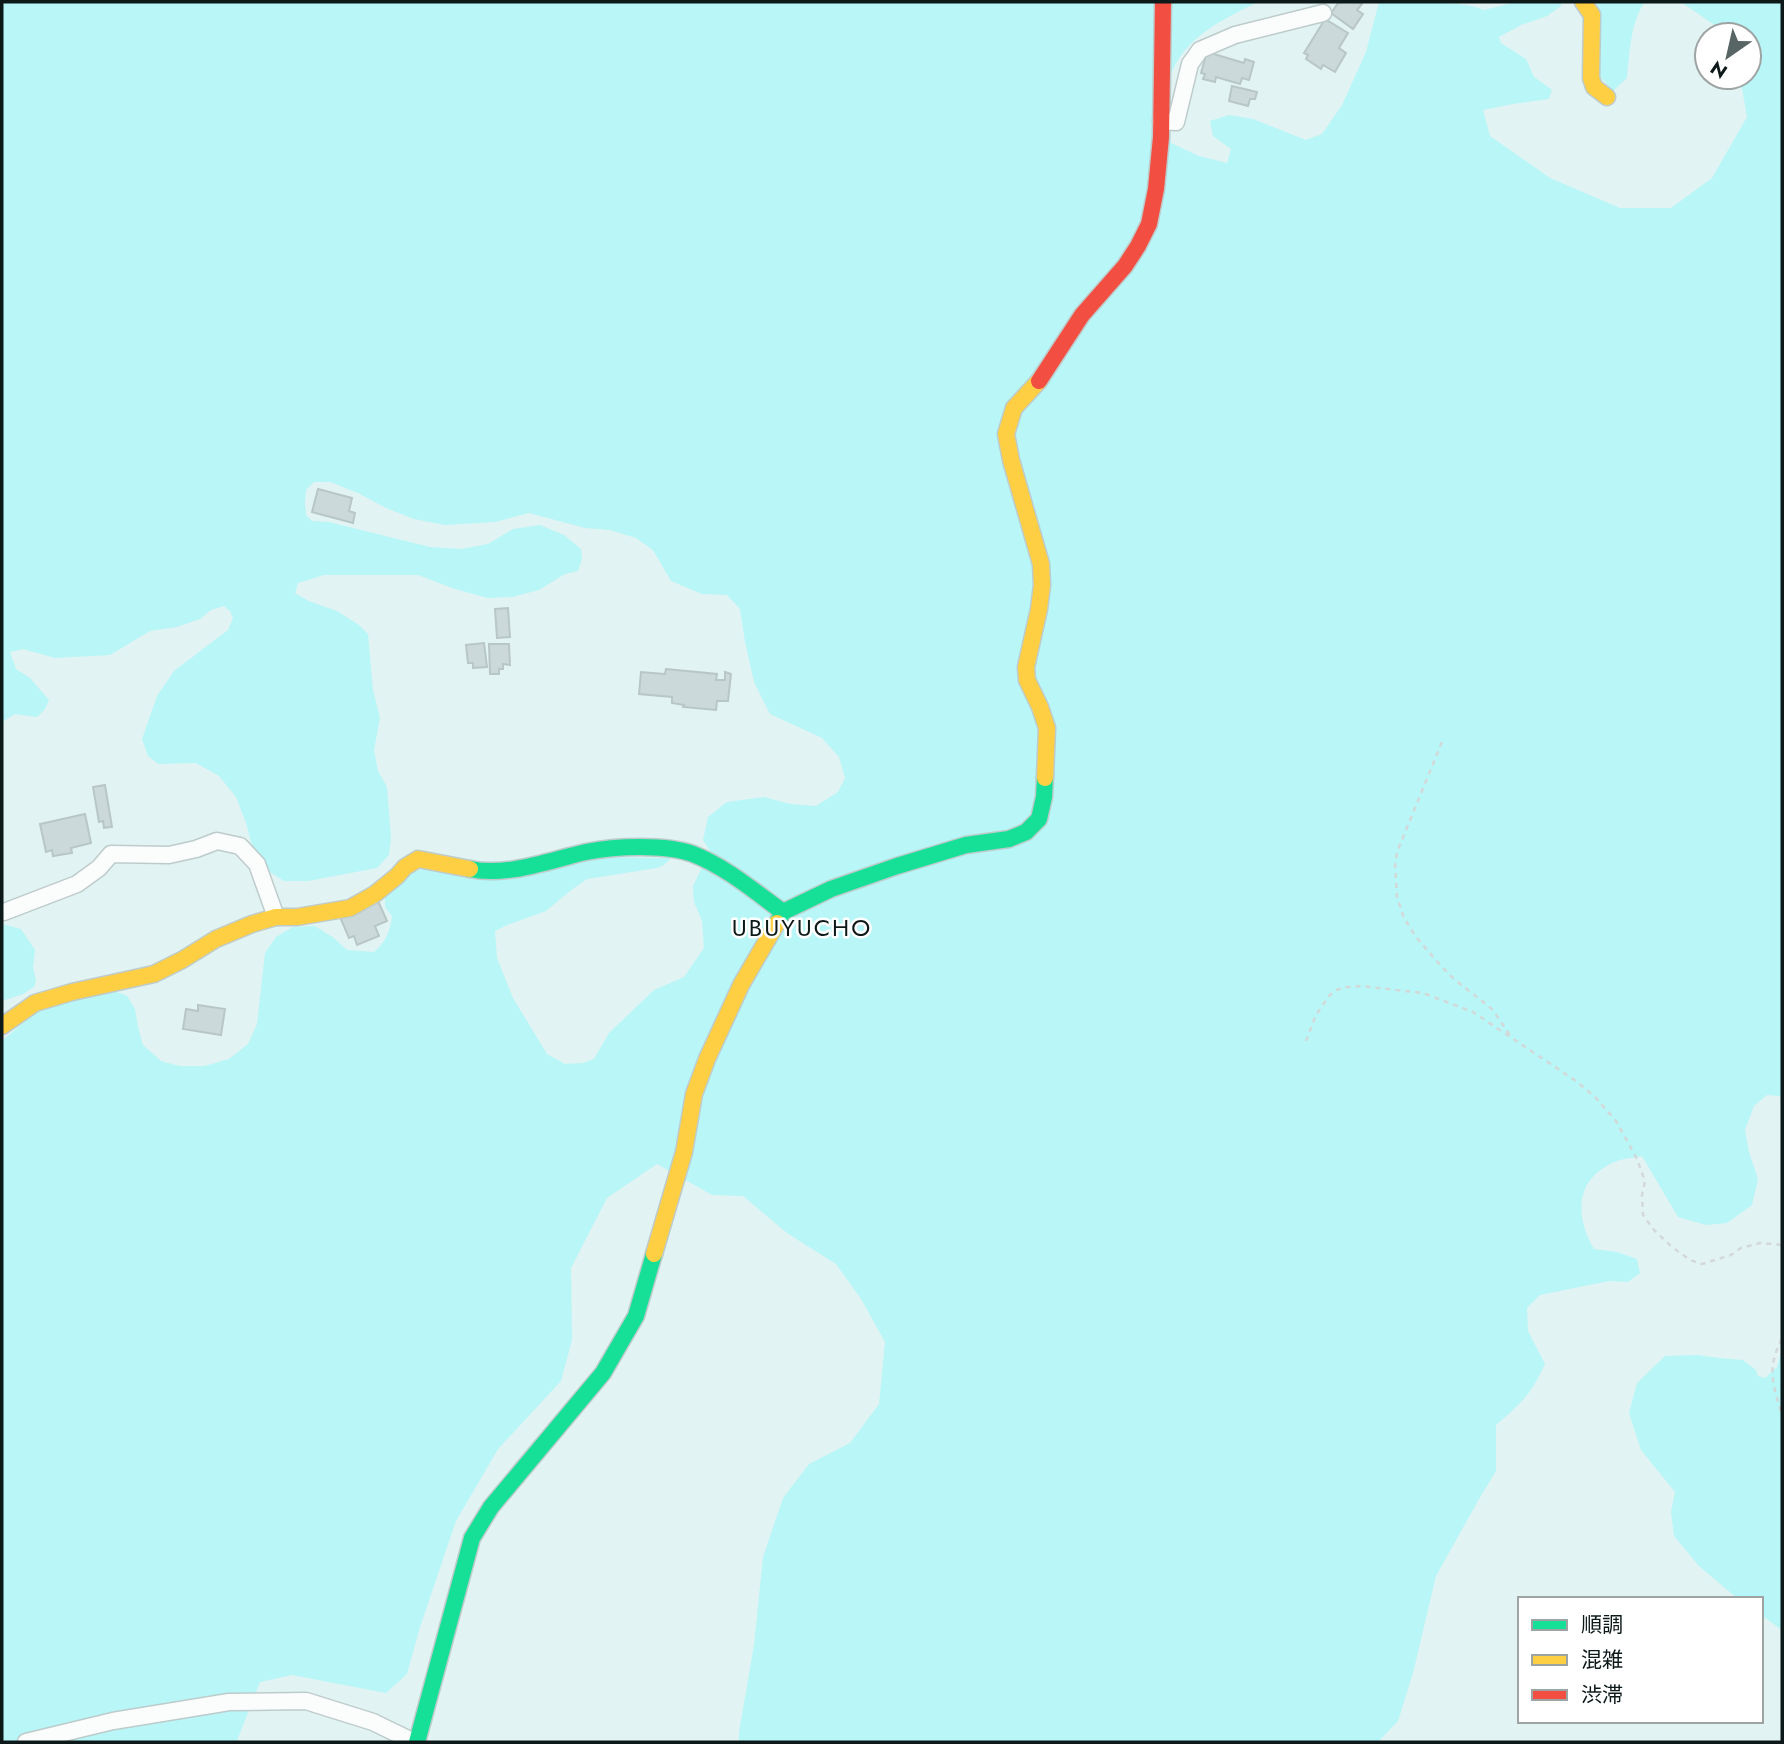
<svg xmlns="http://www.w3.org/2000/svg" width="1784" height="1744" font-family="Jost,'Noto Sans JP',sans-serif">
  <style>
    .green { fill: #b8f6f7 }
    .building { fill: #cbd9da; stroke: #b9c6c6; stroke-width: 2 }
    .lines { fill: none; stroke-linecap: round; stroke-linejoin: round }
    .street-casing { stroke: #becbcb; stroke-width: 19 }
    .fast-casing { stroke: #becbcb; stroke-width: 19 }
    .slow-casing { stroke: #becbcb; stroke-width: 19 }
    .jam-casing { stroke: #becbcb; stroke-width: 19 }
    .path { stroke: #d3d8d8; stroke-width: 2.5; stroke-dasharray: 5 5; stroke-linecap: butt }
    .street { stroke: #fbfdfd; stroke-width: 16 }
    .fast { stroke: #16e098; stroke-width: 16 }
    .slow { stroke: #ffcf43; stroke-width: 16 }
    .jam { stroke: #f24e42; stroke-width: 16 }
    .labels { text-anchor: middle; stroke-width: 5; stroke-linejoin: round; paint-order: stroke }
    .quarter-label { font-size: 24px; letter-spacing: 2px; fill: #0d1919; stroke: #fff }
  </style>
  <rect width="100%" height="100%" fill="#e2f3f3"/>
  <g class="green">
    <path d="M2,2H1258C1215,23 1169,45 1166,100C1166,114 1170,129 1171,143L1199,156L1227,163L1231,149L1213,136L1210,121L1229,115L1253,119L1306,140L1322,134L1342,105L1366,52L1379,2C1407,2 1462,0 1484,10L1516,2H1562L1561,6L1547,16L1521,25L1499,37L1501,43L1526,59L1534,77L1552,90L1549,99L1513,104L1483,110L1490,136L1550,178L1620,208H1671L1712,178L1747,117L1740,77H1749V35H1729L1681,2H1782V1098L1779,1096L1767,1095L1754,1106L1745,1130L1749,1152L1758,1179L1752,1205L1727,1223L1706,1225L1678,1217L1642,1156C1635,1158 1627,1158 1620,1160C1576,1175 1573,1213 1594,1249L1617,1252L1637,1259L1640,1273L1628,1282L1609,1281L1540,1295L1527,1308L1528,1331L1545,1364C1531,1394 1522,1403 1496,1425V1471L1479,1499L1436,1576L1413,1673L1398,1721L1378,1742H739V1732L754,1645L763,1557L783,1498L809,1464L850,1443L879,1404L885,1342L861,1299L836,1264L787,1233L743,1196L712,1195L657,1164L607,1198L571,1268L572,1340L561,1381L498,1449L456,1521L420,1627L407,1674L386,1693L292,1675L260,1682L238,1738L237,1742H2V1041L38,1010L110,989L127,996L135,1009L138,1027L143,1045L161,1061L179,1066H205L229,1059L248,1044L257,1024L265,953L276,937L293,927L315,926L334,938L347,950L374,952C386,942 390,931 392,916L385,907V897L413,872L431,867L598,857L671,858L664,865L657,868L587,879L570,891L546,911L507,925L495,931L497,958L513,998L547,1054L565,1064L583,1063L594,1059L609,1033L654,990L684,977L704,948L702,921L694,902L693,886L710,851L703,840L708,817L727,802L764,797L790,804L816,806L838,792L845,778L839,757L822,738L770,714L754,682L745,642L740,609L727,595L702,594L671,581L653,550L636,538L610,530L585,528L529,513L495,522L445,525L414,519L386,508L358,493L330,482H314L306,490L305,503L306,515L312,521L329,522L430,547L461,549L488,544L513,529L540,525L564,535L581,549L582,559L578,571L565,574L539,590L512,597L488,598L455,589L418,575H324L298,583L295,593L309,601L337,611L359,625L368,634L373,690L380,718L374,750L378,771L387,787L391,838L389,855L377,868L308,881H284L270,872L253,849L246,823L236,797L219,776L196,763L158,764L148,756L142,739L157,696L174,671L228,630L233,618L230,611L224,606L211,610L200,619L177,627L150,631L110,655L55,658L23,649L10,652L16,669L30,678L49,700L45,709L37,717L15,714L2,722Z"/>
    <path d="M1597,2H1645C1631,19 1629,56 1627,78L1613,91L1598,74Z"/>
    <polygon points="2,924 21,929 35,950 33,967 36,981 34,987 23,994 2,1001"/>
    <polygon points="1782,1350 1782,1630 1761,1615 1761,1599 1738,1599 1699,1566 1674,1536 1671,1512 1675,1492 1641,1450 1629,1413 1637,1383 1665,1356 1697,1355 1719,1358 1743,1360 1756,1370 1758,1376 1765,1378 1777,1367"/>
  </g>
  <g class="building">
    <polygon points="1339,2 1359,2 1362,4 1357,10 1363,14 1353,29 1331,13"/>
    <polygon points="1325,19 1348,33 1339,48 1346,53 1335,72 1323,65 1321,69 1306,59 1308,55 1304,53"/>
    <polygon points="1207,52 1244,63 1245,59 1254,62 1249,80 1242,78 1240,84 1216,77 1215,82 1203,79 1205,74 1201,73"/>
    <polygon points="1232,86 1257,92 1255,99 1250,99 1248,106 1229,101"/>
    <polygon points="318,489 352,498 349,511 355,513 353,523 312,512"/>
    <polygon points="508,608 510,637 497,638 495,609"/>
    <polygon points="484,643 487,667 473,668 473,663 468,663 466,645"/>
    <polygon points="489,644 509,644 510,665 503,664 503,669 499,669 499,674 490,674"/>
    <polygon points="666,669 717,674 716,680 725,680 725,672 731,674 728,701 717,701 716,710 683,707 684,705 672,703 672,697 639,694 641,672 665,674"/>
    <polygon points="105,785 112,827 104,828 103,821 99,822 93,787"/>
    <polygon points="85,814 91,843 71,848 72,853 53,856 52,850 46,852 40,824"/>
    <polygon points="378,901 387,921 375,926 379,936 357,945 354,936 349,938 340,917"/>
    <polygon points="198,1005 225,1009 221,1035 183,1029 186,1009 198,1011"/>
  </g>
  <g class="lines">
    <defs>
      <g id="street">
        <polyline points="1161,121 1176,122 1190,64 1200,50 1235,35 1323,13"/>
        <polyline points="4,912 77,884 99,868 111,854 169,855 196,849 217,841 240,846 257,864 276,917"/>
        <polyline points="26,1742 113,1721 229,1702 306,1701 373,1722 414,1742"/>
      </g>
      <g id="fast">
        <path d="M470,869C508,877 550,860 586,852C615,846 666,844 693,854C726,867 754,891 783,912"/>
        <polyline points="777,923 783,912 831,889 897,866 966,845 1009,839 1026,832 1039,819 1044,797 1045,778"/>
        <polyline points="417,1742 472,1538 491,1507 603,1373 636,1316 654,1254"/>
      </g>
      <g id="slow">
        <polyline points="1583,2 1592,15 1591,78 1594,87 1607,97"/>
        <polyline points="1039,381 1014,408 1006,434 1011,460 1041,564 1042,585 1039,609 1026,667 1027,680 1040,707 1047,728 1045,778"/>
        <polyline points="2,1026 35,1003 72,992 154,974 182,960 216,939 252,924 276,917 297,917 350,908 375,894 397,876 405,867 418,859 470,869"/>
        <polyline points="654,1254 684,1152 694,1094 707,1059 741,985 777,923"/>
      </g>
      <polyline id="jam" points="1039,381 1082,315 1125,266 1138,246 1149,224 1156,189 1161,137 1163,2"/>
    </defs>
    <use href="#street" class="street-casing"/>
    <use href="#fast" class="fast-casing"/>
    <use href="#slow" class="slow-casing"/>
    <use href="#jam" class="jam-casing"/>
    <g class="path">
      <polyline points="1442,742 1397,852 1395,866 1397,897 1404,918 1416,937 1441,966 1454,979 1492,1009 1510,1035"/>
      <polyline points="1306,1041 1316,1015 1329,996 1336,990 1348,987 1361,986 1423,993 1473,1012 1576,1081 1596,1098 1616,1121 1637,1159 1645,1181 1642,1195 1643,1215 1654,1230 1672,1247 1690,1260 1702,1264 1731,1255 1741,1248 1760,1243 1782,1245"/>
      <path d="M1782,1339C1766,1369 1773,1384 1782,1415"/>
    </g>
    <use href="#street" class="street"/>
    <use href="#fast" class="fast"/>
    <use href="#slow" class="slow"/>
    <use href="#jam" class="jam"/>
  </g>
  <g class="labels">
    <g class="quarter-label">
      <text x="802" y="936">UBUYUCHO</text>
    </g>
  </g>
  <rect width="1784" height="1744" fill="none" stroke="#0d1919" stroke-width="7"/>
  <rect x="1518" y="1597" width="245" height="126" fill="#ffffff" stroke="#9ea3a3" stroke-width="2"/>
  <rect x="1532" y="1620" width="35" height="10" fill="#16e098" stroke="#9ea3a3" stroke-width="2"/>
  <text x="1581" y="1632" font-size="21" fill="#0d1919">順調</text>
  <rect x="1532" y="1655" width="35" height="10" fill="#ffcf43" stroke="#9ea3a3" stroke-width="2"/>
  <text x="1581" y="1667" font-size="21" fill="#0d1919">混雑</text>
  <rect x="1532" y="1690" width="35" height="10" fill="#f24e42" stroke="#9ea3a3" stroke-width="2"/>
  <text x="1581" y="1702" font-size="21" fill="#0d1919">渋滞</text>
  <g transform="translate(1728 56) rotate(214)"><circle r="33" fill="#ffffff" stroke="#9ea3a3" stroke-width="2"/>
  <path d="M0-5L12 26L0 18L-12 26Z" fill="#586565"/>
  <text y="-10" font-size="19" font-weight="bold" text-anchor="middle" fill="#0d1919">N</text>
  </g>
</svg>
